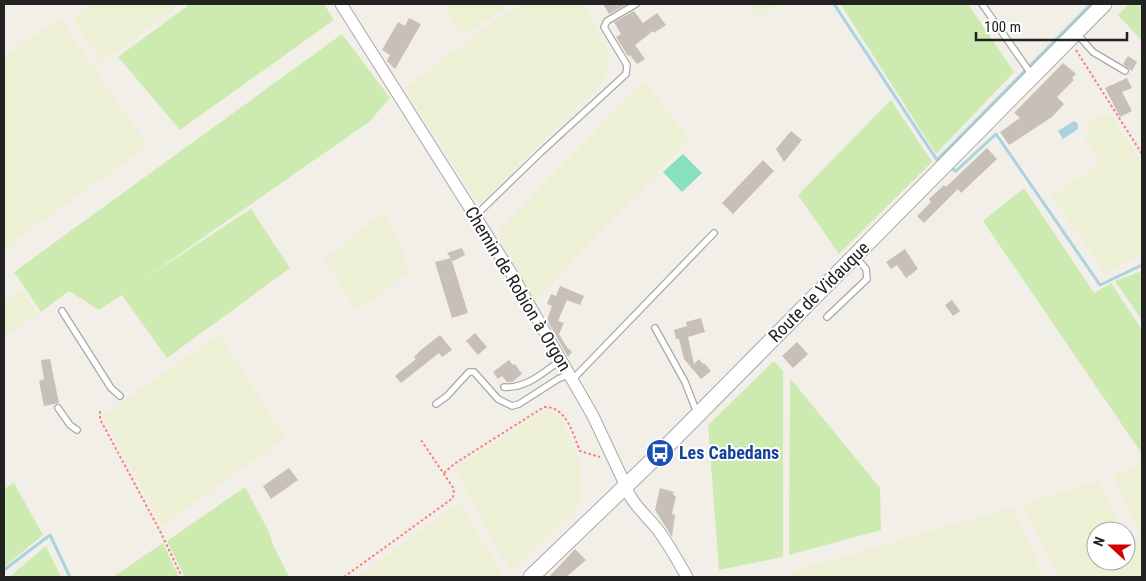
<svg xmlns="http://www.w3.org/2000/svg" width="1146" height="581" font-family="'Roboto Condensed',sans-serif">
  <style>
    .farmland { fill: #eef0d5 }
    .grass { fill: #cdebb0 }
    .pitch { fill: #88e0be }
    .water { fill: #aad3df }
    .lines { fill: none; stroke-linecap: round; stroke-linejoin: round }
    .stream { stroke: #aad3df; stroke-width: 3 }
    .building { fill: #c7bfb8 }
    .service-casing { stroke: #a9a9a9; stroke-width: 8 }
    .minor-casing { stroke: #a9a9a9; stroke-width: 13 }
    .tertiary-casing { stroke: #a9a9a9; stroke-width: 17 }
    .path { stroke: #fa8072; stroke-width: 2; stroke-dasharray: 2.5 2.5; stroke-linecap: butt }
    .service { stroke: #fff; stroke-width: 5.5 }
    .minor { stroke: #fff; stroke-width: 11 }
    .tertiary { stroke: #fff; stroke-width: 15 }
    .labels { text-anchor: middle; stroke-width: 4; stroke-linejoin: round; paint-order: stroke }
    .street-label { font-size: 18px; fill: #222; stroke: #fff }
    .transit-label { font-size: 18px; font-weight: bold; fill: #164399; stroke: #fff; text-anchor: start }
  </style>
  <rect width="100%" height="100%" fill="#f2efe9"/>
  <g class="farmland">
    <polygon points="92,4 181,4 102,62 72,19"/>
    <polygon points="442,4 511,4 462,36"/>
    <polygon points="521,4 584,4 610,54 605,80 558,124 480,206 404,89 490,23"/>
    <polygon points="746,4 782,4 757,18"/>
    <polygon points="60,18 148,146 4,248 4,57"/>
    <polygon points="645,80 689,140 533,302 498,231"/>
    <polygon points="1110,114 1142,164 1142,253 1105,273 1051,196 1099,164 1085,139 1089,122"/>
    <polygon points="384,212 411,271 357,311 324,259"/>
    <polygon points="21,288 38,314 4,337 4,302"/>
    <polygon points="220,334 285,438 162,526 103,415"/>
    <polygon points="547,409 561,420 574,448 580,463 582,501 573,513 517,566 510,571 454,469"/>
    <polygon points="1142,465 1142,537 1141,537 1113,474"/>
    <polygon points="1098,481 1122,531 1096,531 1096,561 1126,561 1126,540 1128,544 1142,539 1142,577 1059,577 1022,504"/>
    <polygon points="460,503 503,577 357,577 459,503"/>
    <polygon points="1012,507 1044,577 792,577 790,572"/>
  </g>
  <g class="grass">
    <polygon points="190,4 324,4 334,20 180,130 118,57"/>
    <polygon points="842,4 968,4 1014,72 936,154 841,5"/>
    <polygon points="1129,4 1142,4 1142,41 1118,15"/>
    <polygon points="342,34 390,98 369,122 145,278 251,209 290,268 167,358 122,295 99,310 69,291 41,312 14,272"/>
    <polygon points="891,100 932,162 839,254 798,195"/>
    <polygon points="1024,188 1094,293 1111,283 1142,330 1142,454 983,221"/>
    <polygon points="1142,271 1142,320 1115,281"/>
    <polygon points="774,361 783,371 783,557 719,570 708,425"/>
    <polygon points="790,378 880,488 881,530 789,555"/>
    <polygon points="14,483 43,535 4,567 4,489"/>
    <polygon points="245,487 269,532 273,545 289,577 185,577 167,541"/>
    <polygon points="163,543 179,577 113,577"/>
    <polygon points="46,546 61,577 9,577"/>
  </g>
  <polygon class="pitch" points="683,154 702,173 682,192 663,172"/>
  <polygon class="water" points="1074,121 1078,124 1078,129 1063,139 1058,131"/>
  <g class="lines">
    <g class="stream">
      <polyline points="834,4 937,160 942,163"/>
      <polyline points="937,160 1091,4"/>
      <polyline points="949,167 956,171 996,134 1100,285 1142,265"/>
      <polyline points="4,570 50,535 70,577"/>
    </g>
  </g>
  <g class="building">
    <polygon points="603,4 627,4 609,14"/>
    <polygon points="634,11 643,23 657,13 666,25 654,33 653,31 635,45 645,59 637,64 630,55 628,56 616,37 621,34 614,22"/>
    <polygon points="409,18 421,24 395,69 387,61 390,55 382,50 398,22 405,26"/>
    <polygon points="1128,56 1137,62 1132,71 1123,64"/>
    <polygon points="1063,63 1076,74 1072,78 1074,80 1057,97 1064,104 1052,117 1009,145 1000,132 1020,118 1014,113"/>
    <polygon points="1127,78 1132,88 1122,92 1132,111 1120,117 1105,88"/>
    <polygon points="791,131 802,140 784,162 776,149"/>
    <polygon points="987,148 997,159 961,193 958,189 924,223 917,216 931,202 929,199 944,185 946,187"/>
    <polygon points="763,160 774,171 733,214 722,203"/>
    <polygon points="462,248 465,255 453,261 447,253"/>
    <polygon points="905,249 918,269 906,278 897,265 891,269 886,262"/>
    <polygon points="451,258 468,313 452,318 435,262"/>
    <polygon points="560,286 584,296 580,305 567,300 558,321 564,323 559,334 566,346 572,352 568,357 547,320 552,306 547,304 551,294 556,296"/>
    <polygon points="952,300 960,311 953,316 945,305"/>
    <polygon points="701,318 705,332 688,337 694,364 699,359 703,364 704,363 711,371 701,379 684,359 679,339 676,339 674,330 687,326 686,322"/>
    <polygon points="475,333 487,347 478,355 466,341"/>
    <polygon points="440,335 452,350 442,357 439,353 401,383 395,376 416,359 414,357 421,350"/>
    <polygon points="797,342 808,354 793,368 782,356"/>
    <polygon points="50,359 59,403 44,406 39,381 44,379 41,360"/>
    <polygon points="509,360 513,365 515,364 522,374 512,382 507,382 502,376 498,379 493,372"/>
    <polygon points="289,468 298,480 271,499 263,486"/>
    <polygon points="660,488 674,492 673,495 676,496 672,514 675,515 672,537 655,510"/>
    <polygon points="575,549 586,560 566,577 549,577"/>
  </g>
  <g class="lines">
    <defs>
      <g id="service">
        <polyline points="982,4 1032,75"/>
        <polyline points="1077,34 1093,52 1125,71"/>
        <polyline points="475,216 540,153 626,74 627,65 604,27 607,21 636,4"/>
        <polyline points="62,311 111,388 120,396"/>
        <polyline points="827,317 867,279 866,269 855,256"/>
        <polyline points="655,328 685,382 697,413"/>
        <polyline points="572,380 714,233"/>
        <path d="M504,387C526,389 544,372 561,360"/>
        <polyline points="436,404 447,396 469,372 474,372 498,399 512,406 519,404 558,379 569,374"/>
        <polyline points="58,408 70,425 77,430"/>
      </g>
      <path id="minor" d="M341,4L511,273L593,416L624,482C629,501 645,514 658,530C669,545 678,561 687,577"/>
      <polyline id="tertiary" points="531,577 660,453 1104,4"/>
    </defs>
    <use href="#service" class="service-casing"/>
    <use href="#minor" class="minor-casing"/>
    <use href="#tertiary" class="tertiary-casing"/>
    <g class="path">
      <polyline points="1076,50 1142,154"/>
      <polyline points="100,411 100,419 160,531 182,577"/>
      <path d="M444,473L454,464L544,407C567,406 573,435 580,451L600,457"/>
      <polyline points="344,577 453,498 454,489 421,440"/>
    </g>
    <use href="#service" class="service"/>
    <use href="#minor" class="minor"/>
    <use href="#tertiary" class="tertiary"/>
  </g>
  <defs>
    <symbol id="bus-disc" viewBox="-11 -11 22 22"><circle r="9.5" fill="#1a4fb4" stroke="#fff"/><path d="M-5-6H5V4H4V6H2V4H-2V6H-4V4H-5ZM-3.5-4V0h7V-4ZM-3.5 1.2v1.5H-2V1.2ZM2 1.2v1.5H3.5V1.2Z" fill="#fff"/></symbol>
  </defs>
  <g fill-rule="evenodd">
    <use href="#bus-disc" x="644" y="437" width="32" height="32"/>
  </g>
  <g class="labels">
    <g class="street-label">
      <text transform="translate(518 289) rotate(59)" y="6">Chemin de Robion à Orgon</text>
      <text transform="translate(819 292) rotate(-45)" y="6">Route de Vidauque</text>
    </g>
    <g class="transit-label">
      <text x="679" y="459">Les Cabedans</text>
    </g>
  </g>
  <rect width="1146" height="581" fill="none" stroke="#222222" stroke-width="10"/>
  <g transform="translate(1111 546) rotate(291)"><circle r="24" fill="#ffffff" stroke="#a7a7a7"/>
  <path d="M0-4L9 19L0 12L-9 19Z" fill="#d40000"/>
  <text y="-8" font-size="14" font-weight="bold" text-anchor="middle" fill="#222222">N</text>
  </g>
  <path d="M976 32v8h151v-8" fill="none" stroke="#222222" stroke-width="2.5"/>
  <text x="984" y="32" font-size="15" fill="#222222" stroke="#ffffff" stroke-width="4" paint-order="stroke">100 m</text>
</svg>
